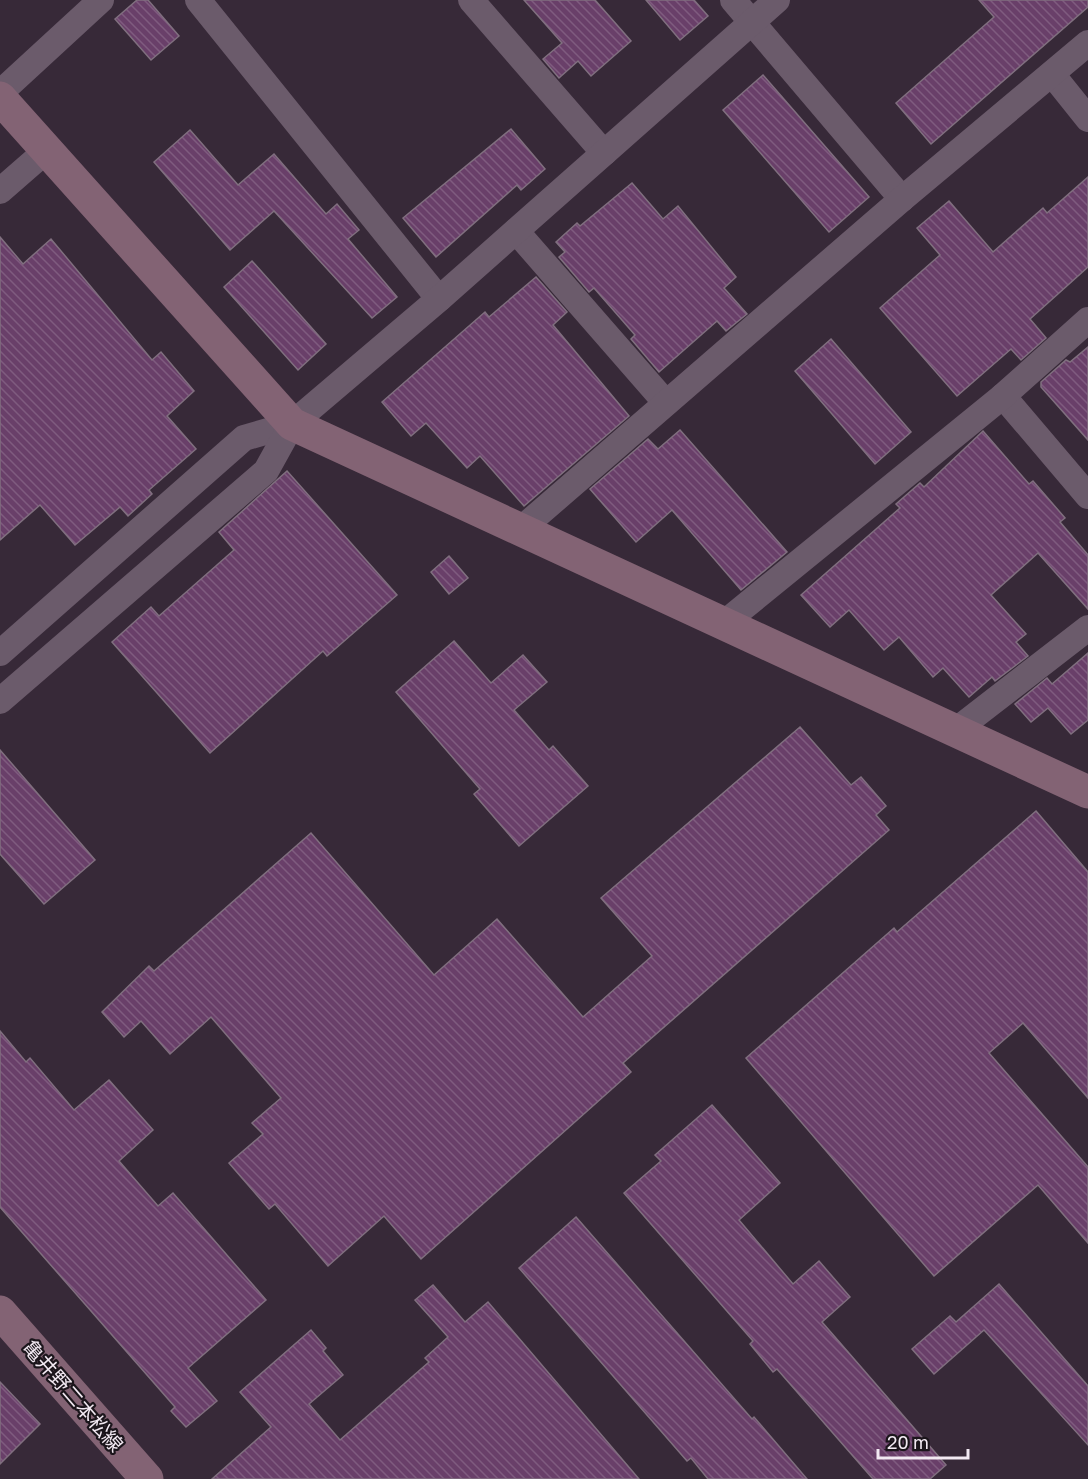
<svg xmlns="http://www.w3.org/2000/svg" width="1088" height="1479" font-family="'Golos Text','Noto Sans JP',sans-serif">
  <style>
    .building { fill: url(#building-back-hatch); stroke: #806f7f; stroke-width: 1.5 }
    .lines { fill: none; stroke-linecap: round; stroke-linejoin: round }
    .street { stroke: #6b5b6b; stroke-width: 26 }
    .secondary { stroke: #836374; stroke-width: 33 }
    .labels { text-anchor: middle; stroke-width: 4.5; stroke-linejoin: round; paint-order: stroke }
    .street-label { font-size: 20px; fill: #f2e9f2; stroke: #1b151b }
  </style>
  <defs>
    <pattern id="building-back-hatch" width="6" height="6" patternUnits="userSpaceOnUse" patternTransform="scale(1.5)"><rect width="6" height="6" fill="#693f69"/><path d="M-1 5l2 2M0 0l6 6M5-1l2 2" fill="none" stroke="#7f5b7f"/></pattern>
  </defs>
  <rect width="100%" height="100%" fill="#372938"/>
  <g class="building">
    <polygon points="137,0 148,0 179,36 151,60 115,19"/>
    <polygon points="524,0 595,0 631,41 591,76 578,61 559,78 543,59 562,43"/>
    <polygon points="646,0 694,0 708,16 680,40"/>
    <polygon points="979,0 1088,0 1088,7 931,144 896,103 994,17"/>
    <polygon points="763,75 869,197 829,232 723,110"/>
    <polygon points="511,129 545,169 521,190 517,185 436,257 403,218"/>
    <polygon points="190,130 238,185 274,154 326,214 337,204 359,230 348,239 397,297 372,318 274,211 230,250 154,162"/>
    <polygon points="1088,177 1088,267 1030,319 1046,338 1021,360 1011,349 957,396 880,308 940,255 917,228 949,201 993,252 1043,208 1047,213"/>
    <polygon points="632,183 663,219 678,206 736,277 724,288 747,314 726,331 717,321 659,372 631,339 635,335 594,288 589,292 559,257 565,252 556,242 577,223 580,226"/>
    <polygon points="0,237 23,264 51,239 152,360 161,352 194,391 167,416 196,449 149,490 152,494 128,516 120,507 75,545 40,505 0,540"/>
    <polygon points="252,261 326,344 298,370 224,287"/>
    <polygon points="536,277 567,312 553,325 629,416 524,506 480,456 467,468 426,423 411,436 382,402 485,312 489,317"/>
    <polygon points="831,339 911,432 875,464 795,371"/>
    <polygon points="1088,347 1088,440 1041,387 1041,382 1066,360 1070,362"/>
    <polygon points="680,430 787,552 741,590 672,510 636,542 590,489 648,439 658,449"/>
    <polygon points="983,431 1029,484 1033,481 1065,518 1060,522 1088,555 1088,609 1038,553 991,595 1026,634 1016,642 1028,656 995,681 992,677 969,697 943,668 933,677 899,637 884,650 849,610 830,627 801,595 900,508 896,504 920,483 924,487"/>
    <polygon points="287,471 397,595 327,656 323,651 210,753 112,642 151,607 159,616 234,550 219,532"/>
    <polygon points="449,556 468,578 449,594 431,572"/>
    <polygon points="454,641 491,683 523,655 547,682 514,710 549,750 553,746 588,786 519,846 474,794 480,789 396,692"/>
    <polygon points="1088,653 1088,720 1071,734 1048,708 1031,722 1015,704 1047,678 1052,684"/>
    <polygon points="800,727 851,785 861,777 886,806 876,815 889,830 623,1063 631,1072 421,1259 384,1216 328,1266 275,1204 269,1209 229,1163 263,1134 252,1123 281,1098 211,1017 170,1054 141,1021 124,1037 102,1012 149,966 154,971 311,833 434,975 497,919 583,1017 652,956 601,898"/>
    <polygon points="0,750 95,860 44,904 0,854"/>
    <polygon points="1036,811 1088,872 1088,1098 1023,1023 989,1053 1088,1167 1088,1243 1038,1185 934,1276 746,1058 894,928 897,932"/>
    <polygon points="0,1031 26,1062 30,1058 74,1110 109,1080 153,1130 119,1161 158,1206 173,1193 266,1300 188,1368 217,1401 186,1427 171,1411 175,1407 0,1207"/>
    <polygon points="712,1105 780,1183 739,1220 793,1284 819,1261 850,1297 822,1322 946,1465 930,1479 873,1479 777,1369 773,1372 750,1344 753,1341 624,1193 661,1161 655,1155"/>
    <polygon points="576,1217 752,1419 754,1417 807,1479 708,1479 691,1458 687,1461 519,1268"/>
    <polygon points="999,1284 1088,1386 1088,1445 984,1330 934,1374 912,1349 950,1316 956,1322"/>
    <polygon points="433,1285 465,1322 488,1302 639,1479 212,1479 271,1427 240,1392 311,1330 326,1348 323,1351 343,1375 309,1404 340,1440 429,1362 425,1358 448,1337 415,1300"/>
    <polygon points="0,1382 40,1424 0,1464"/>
  </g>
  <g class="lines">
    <g class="street">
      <polyline points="198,0 439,299"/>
      <polyline points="471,0 604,153"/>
      <polyline points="733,0 902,199"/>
      <polyline points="1052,74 1088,119"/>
      <polyline points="0,93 101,0"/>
      <polyline points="0,191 47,150"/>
      <polyline points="516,231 666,403"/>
      <polyline points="1003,396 1088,496"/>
      <polyline points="520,530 902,199 1088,43"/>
      <polyline points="723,624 1003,396 1088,320"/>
      <polyline points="0,653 244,438 292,424"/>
      <polyline points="0,701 266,471 292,424 439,299 777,0"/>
      <polyline points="955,731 1088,628"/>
    </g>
    <g class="secondary">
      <polyline points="0,98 292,424 1088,792"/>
      <polyline points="0,1312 147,1479"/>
    </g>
  </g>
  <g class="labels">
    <g class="street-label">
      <text transform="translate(73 1396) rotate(49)" y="7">亀井野二本松線</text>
    </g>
  </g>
  <path d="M878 1449v9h90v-9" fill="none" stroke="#f2e9f2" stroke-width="3"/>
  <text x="887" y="1449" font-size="18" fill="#f2e9f2" stroke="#1b151b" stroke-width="4.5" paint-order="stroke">20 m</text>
</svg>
